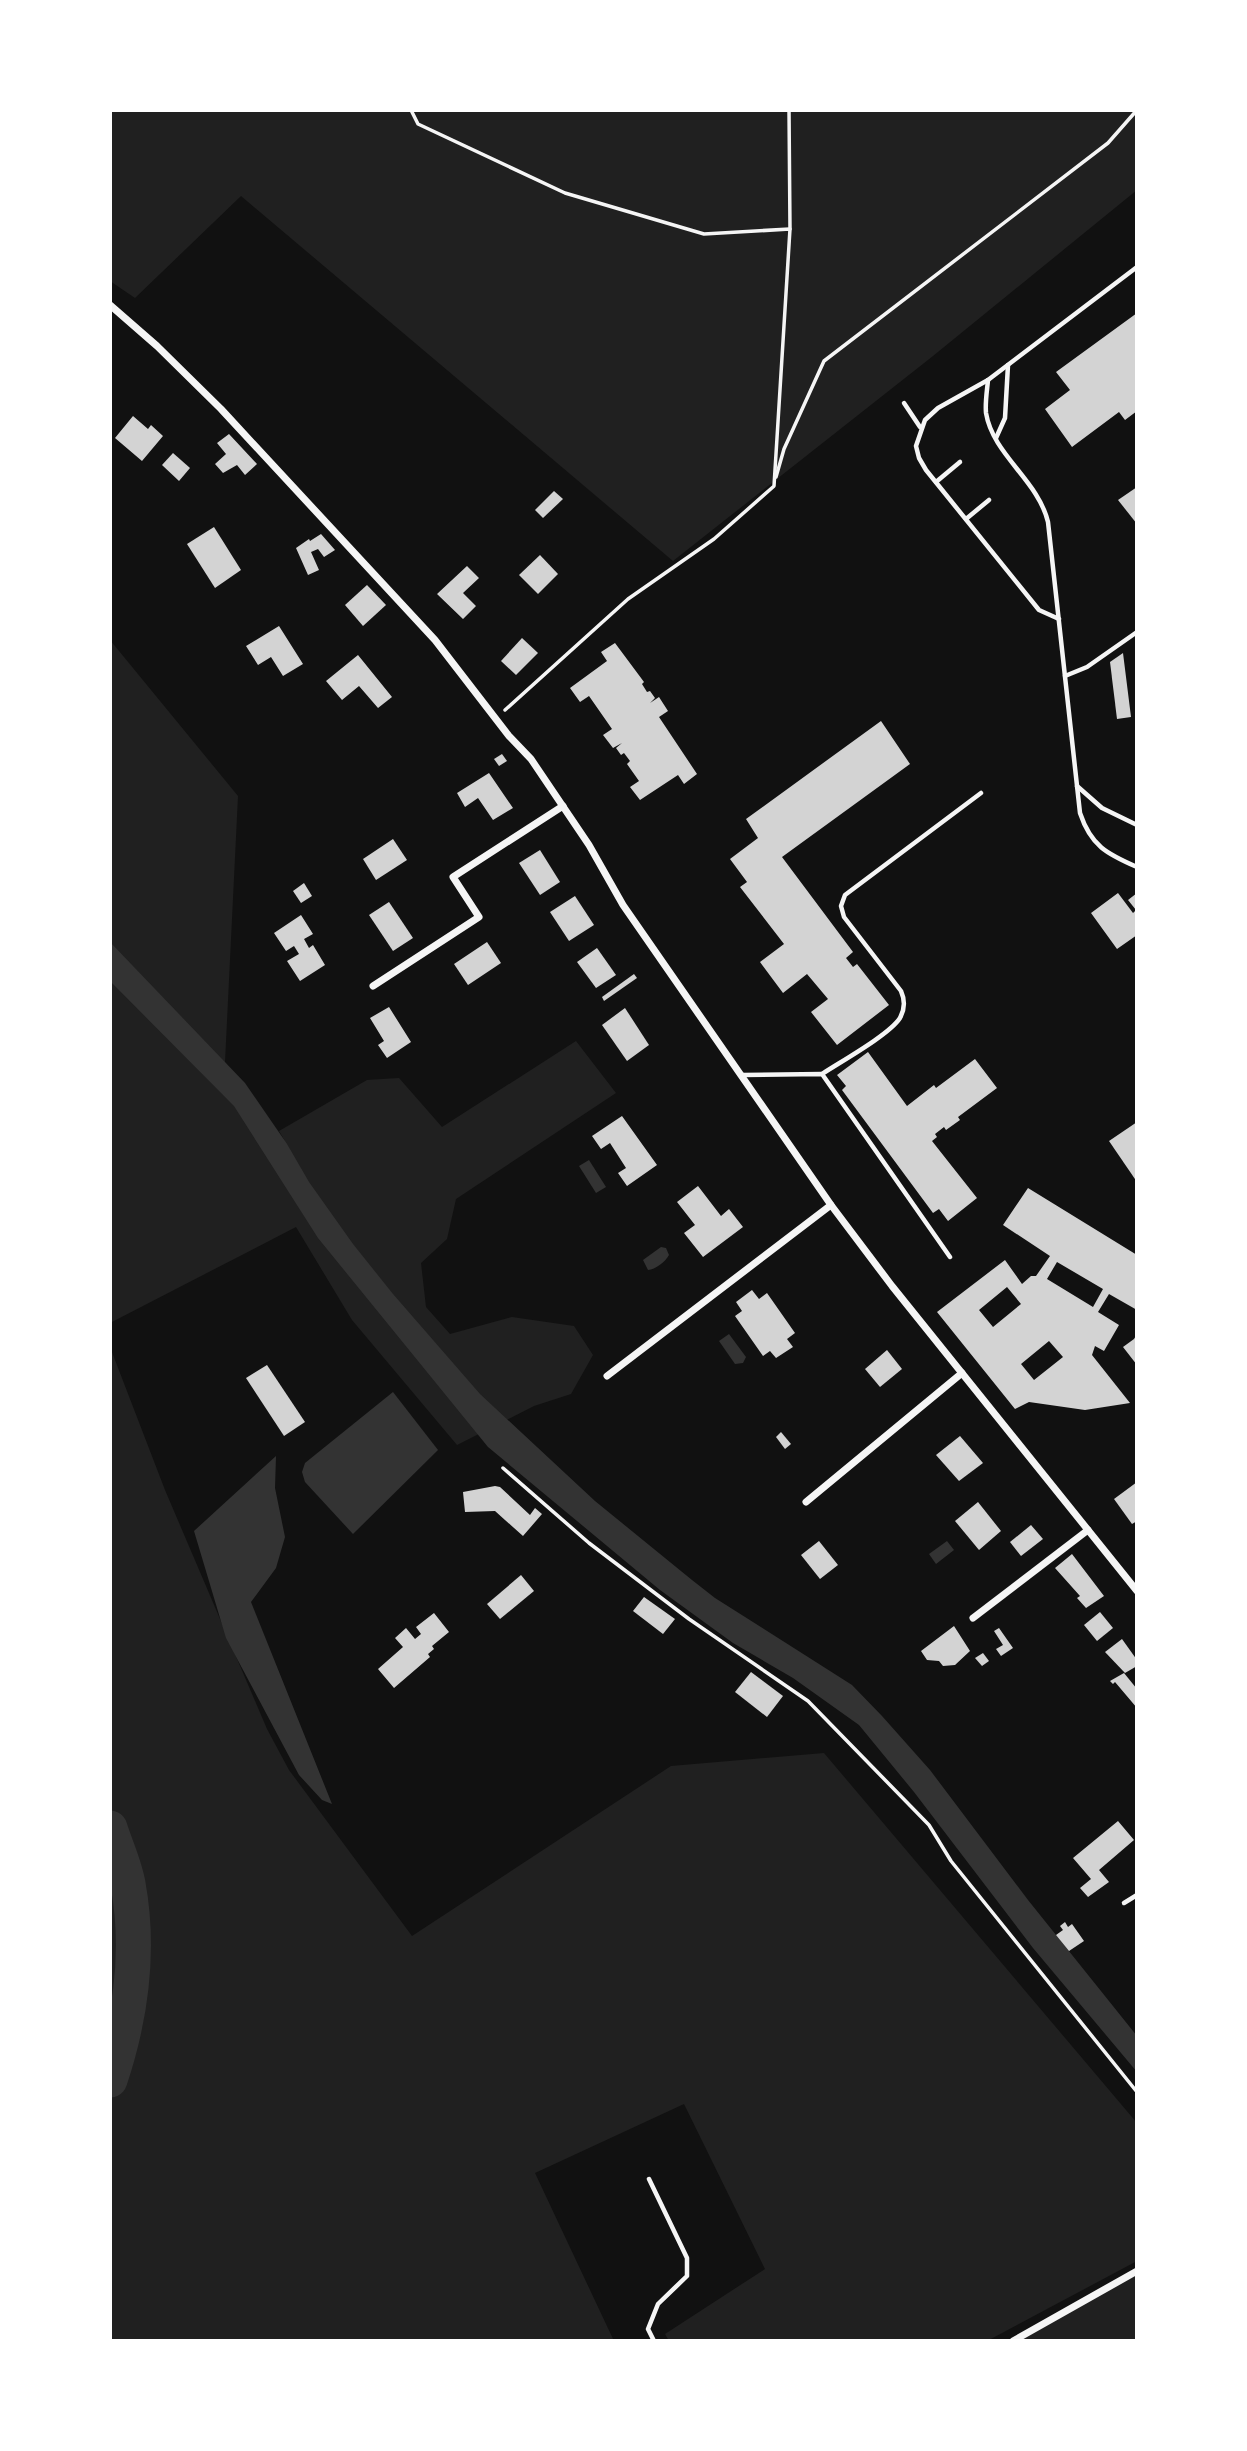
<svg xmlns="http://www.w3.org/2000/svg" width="1247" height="2451" font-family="'Exo 2',sans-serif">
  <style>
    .green { fill: #202020 }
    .water { fill: #333 }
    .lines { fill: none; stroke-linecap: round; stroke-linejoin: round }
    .river { stroke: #333; stroke-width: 35 }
    .building { fill: #d3d3d3; fill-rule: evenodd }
    .path { stroke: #f5f5f5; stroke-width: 3.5 }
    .service { stroke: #f5f5f5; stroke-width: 4.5 }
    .minor { stroke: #f5f5f5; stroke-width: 7 }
  </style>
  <rect width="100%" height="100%" fill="#111"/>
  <g class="green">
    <polygon points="110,110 1137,110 1137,190 933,356 673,561 241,196 135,298 110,281"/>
    <polygon points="110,640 238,796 225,1062 285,1141 279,1131 367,1080 399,1078 442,1127 576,1041 616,1093 456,1199 447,1239 421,1263 426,1307 450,1334 512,1317 574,1326 593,1355 571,1394 534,1406 457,1445 352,1320 296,1227 110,1323"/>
    <polygon points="110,1347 165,1490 267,1729 289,1770 412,1936 671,1766 824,1753 1137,2123 1137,2261 987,2341 669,2341 665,2334 765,2269 684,2104 535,2173 614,2341 110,2341"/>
    <polygon points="1137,2274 1137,2341 1019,2341"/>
  </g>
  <g class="water">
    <polygon points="110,942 245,1083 287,1144 309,1182 353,1244 393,1294 480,1394 595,1501 692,1580 715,1598 852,1685 882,1716 930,1770 1028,1900 1137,2036 1137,2072 1033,1948 914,1792 859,1725 793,1678 733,1643 660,1590 488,1447 318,1238 234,1106 110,981"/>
    <polygon points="589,1160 606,1187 596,1193 579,1166"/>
    <path d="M661,1247L666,1248L669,1255C666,1261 655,1270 648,1270L643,1260Z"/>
    <polygon points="729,1334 746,1357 743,1363 735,1364 719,1341"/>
    <polygon points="393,1392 438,1450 353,1534 305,1482 302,1472 305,1463"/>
    <polygon points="276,1456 275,1488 285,1537 276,1568 251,1602 332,1804 322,1800 299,1775 226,1638 194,1531"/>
    <polygon points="947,1541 954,1550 936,1564 929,1554"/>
  </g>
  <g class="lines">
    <path class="river" d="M110,1828C116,1847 125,1866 128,1884C140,1950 131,2017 110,2080"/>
  </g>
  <g class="building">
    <polygon points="1137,313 1137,411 1125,420 1119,412 1072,447 1045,409 1070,390 1056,372"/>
    <polygon points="133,416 148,429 151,425 163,436 142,461 115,438"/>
    <polygon points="229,434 257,464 245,475 237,465 223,473 215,464 226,454 217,443"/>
    <polygon points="173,453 190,468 179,481 162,465"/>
    <polygon points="1137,487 1137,524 1118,500"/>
    <polygon points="554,491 563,499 543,518 535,510"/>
    <polygon points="214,527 241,570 215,588 187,544"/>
    <polygon points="321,534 335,550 324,557 318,549 311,552 319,570 308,575 296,548 309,539 310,541"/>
    <polygon points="540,555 558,574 538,594 519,575"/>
    <polygon points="467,566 479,578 463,593 476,606 463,619 437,594"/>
    <polygon points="367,585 386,605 363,626 345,605"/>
    <polygon points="279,626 303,664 283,676 271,657 258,665 246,646"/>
    <polygon points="522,638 538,653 516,675 501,661"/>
    <polygon points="615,643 644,682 642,684 647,692 650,691 655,698 650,703 659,697 668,711 659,717 697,774 684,784 678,775 640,800 630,787 639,781 627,764 630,761 624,753 621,755 616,748 622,743 613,748 603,735 612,729 589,696 580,702 570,688 607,661 601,652"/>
    <polygon points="1123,653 1131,717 1117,719 1110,662"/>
    <polygon points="358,655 392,697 378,708 359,686 342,700 326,681"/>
    <polygon points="881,721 910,764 782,857 853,952 846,958 853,967 857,964 889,1005 837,1045 811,1012 828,999 807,974 783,993 760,962 784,944 740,887 747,882 730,859 758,838 746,819"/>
    <polygon points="502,754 507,761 499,766 494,759"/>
    <polygon points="489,773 513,808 493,820 478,798 465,807 457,793"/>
    <polygon points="393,839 407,860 376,880 363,859"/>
    <polygon points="540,850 560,882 540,895 519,863"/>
    <polygon points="304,883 312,896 301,903 293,891"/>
    <polygon points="1118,893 1133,913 1136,910 1128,900 1137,893 1137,935 1117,949 1091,913"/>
    <polygon points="575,896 594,925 569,941 550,912"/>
    <polygon points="389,902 413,938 393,951 369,915"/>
    <polygon points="301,915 313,934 304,939 309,948 313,945 325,965 300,981 287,961 299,954 294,946 286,951 274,933"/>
    <polygon points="487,942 501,963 468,985 454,964"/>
    <polygon points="597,948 616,975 596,988 577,962"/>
    <polygon points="634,974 637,978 604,1001 602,997"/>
    <polygon points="389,1007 411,1042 387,1058 378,1045 384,1041 370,1018"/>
    <polygon points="625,1008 649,1045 627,1061 602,1025"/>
    <polygon points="868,1052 907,1106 934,1085 936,1088 975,1059 997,1088 958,1117 960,1120 946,1130 944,1127 935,1134 937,1137 932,1141 977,1198 948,1221 939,1209 933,1213 842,1090 846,1086 837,1075"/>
    <polygon points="622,1116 657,1165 627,1186 618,1173 626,1168 610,1143 601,1149 592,1136"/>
    <polygon points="1137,1122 1137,1182 1109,1141"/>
    <polygon points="698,1186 721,1216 729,1209 743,1227 703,1257 684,1233 695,1225 677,1202"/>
    <path d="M1028,1188L1137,1255V1310L1109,1294L1098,1312L1119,1325L1104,1351L1095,1346L1092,1355L1130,1403L1085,1410L1029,1402L1015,1409L937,1312L1005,1260L1022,1284L1031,1276H1036L1050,1256L1003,1225ZM1057,1262L1103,1289L1093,1307L1047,1279ZM1007,1287L1021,1304L993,1327L979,1310ZM1049,1341L1063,1357L1034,1380L1021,1364Z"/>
    <polygon points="752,1290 759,1299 767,1293 795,1333 787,1339 793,1347 776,1358 770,1351 763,1356 735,1316 742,1311 736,1302"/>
    <polygon points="1137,1334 1137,1365 1123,1347 1134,1339"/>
    <polygon points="887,1350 902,1369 880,1387 865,1369"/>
    <polygon points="267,1365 305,1422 284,1436 246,1378"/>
    <polygon points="781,1432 791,1444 785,1449 776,1437"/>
    <polygon points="960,1436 983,1463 959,1481 936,1455"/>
    <polygon points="1137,1482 1137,1521 1132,1524 1114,1499"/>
    <polygon points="495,1486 500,1487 530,1515 535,1508 542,1514 523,1536 495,1511 465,1512 463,1492"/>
    <polygon points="978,1502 1001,1531 979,1550 955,1521"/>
    <polygon points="1031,1525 1043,1539 1021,1556 1010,1542"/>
    <polygon points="819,1541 838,1565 820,1579 801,1555"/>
    <polygon points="1072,1554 1104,1596 1086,1608 1077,1598 1080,1596 1055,1568"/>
    <polygon points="521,1575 534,1591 500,1619 487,1604"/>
    <polygon points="644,1597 675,1619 663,1634 633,1611"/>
    <polygon points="1100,1612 1113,1628 1097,1641 1084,1625"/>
    <polygon points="434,1613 449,1632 432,1646 434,1649 428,1654 430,1657 394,1688 378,1669 403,1647 395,1638 406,1628 415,1639 421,1634 416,1627"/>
    <polygon points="954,1626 970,1651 955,1665 943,1666 939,1661 927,1660 921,1651"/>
    <polygon points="999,1628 1013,1648 1001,1656 996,1649 1003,1645 994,1631"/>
    <polygon points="1122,1639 1137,1660 1137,1666 1125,1673 1105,1652"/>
    <polygon points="983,1653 989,1661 982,1666 975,1658"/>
    <polygon points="751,1672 783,1696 767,1717 735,1692"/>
    <polygon points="1124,1673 1137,1689 1137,1708 1115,1682 1113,1684 1110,1681"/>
    <polygon points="1118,1821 1134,1840 1099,1870 1109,1882 1088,1897 1080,1888 1091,1879 1073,1858"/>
    <polygon points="1065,1922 1068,1927 1072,1924 1084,1941 1069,1951 1056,1935 1063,1930 1060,1926"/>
  </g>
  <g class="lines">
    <g class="path">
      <polyline points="411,110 418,124 565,193 704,234 790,229 774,486"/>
      <polyline points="789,110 790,229"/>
      <polyline points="776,477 784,449 824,361 1108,143 1137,110"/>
      <polyline points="505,710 628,599 714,539 773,487"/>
      <polyline points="503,1468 589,1543 689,1619 808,1701 929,1825 951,1861 1137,2092"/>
    </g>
    <g class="service">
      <path d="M988,380C987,391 985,402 986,413C993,455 1038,480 1048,522L1080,813C1091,846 1107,854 1137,867"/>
      <polyline points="904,403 920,427"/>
      <polyline points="996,438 1005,418 1008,365"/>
      <polyline points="936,482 960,462"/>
      <polyline points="966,519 989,500"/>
      <polyline points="1059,619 1039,610 926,470 919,458 916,446 925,420 938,408 988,380 1137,267"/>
      <polyline points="1065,676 1087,667 1137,632"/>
      <polyline points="1077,786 1102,808 1137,825"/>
      <path d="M822,1074C840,1062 889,1035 900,1018C905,1009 905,1000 901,991L844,917L841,906L845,895L981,793"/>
      <polyline points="742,1075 822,1074 950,1257"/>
      <polyline points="1124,1903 1137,1895"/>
      <polyline points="649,2179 687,2258 687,2276 658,2304 648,2329 654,2341"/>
    </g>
    <g class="minor">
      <polyline points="110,305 157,346 221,409 435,640 509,736 531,759 589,845 623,905 831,1205 892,1286 1137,1591"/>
      <polyline points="373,986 479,917 453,877 563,806"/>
      <polyline points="607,1376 831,1205"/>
      <polyline points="806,1502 962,1373"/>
      <polyline points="973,1618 1088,1530"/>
      <polyline points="1013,2341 1137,2271"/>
    </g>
  </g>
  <rect width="1247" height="2451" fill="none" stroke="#ffffff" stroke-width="224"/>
</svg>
